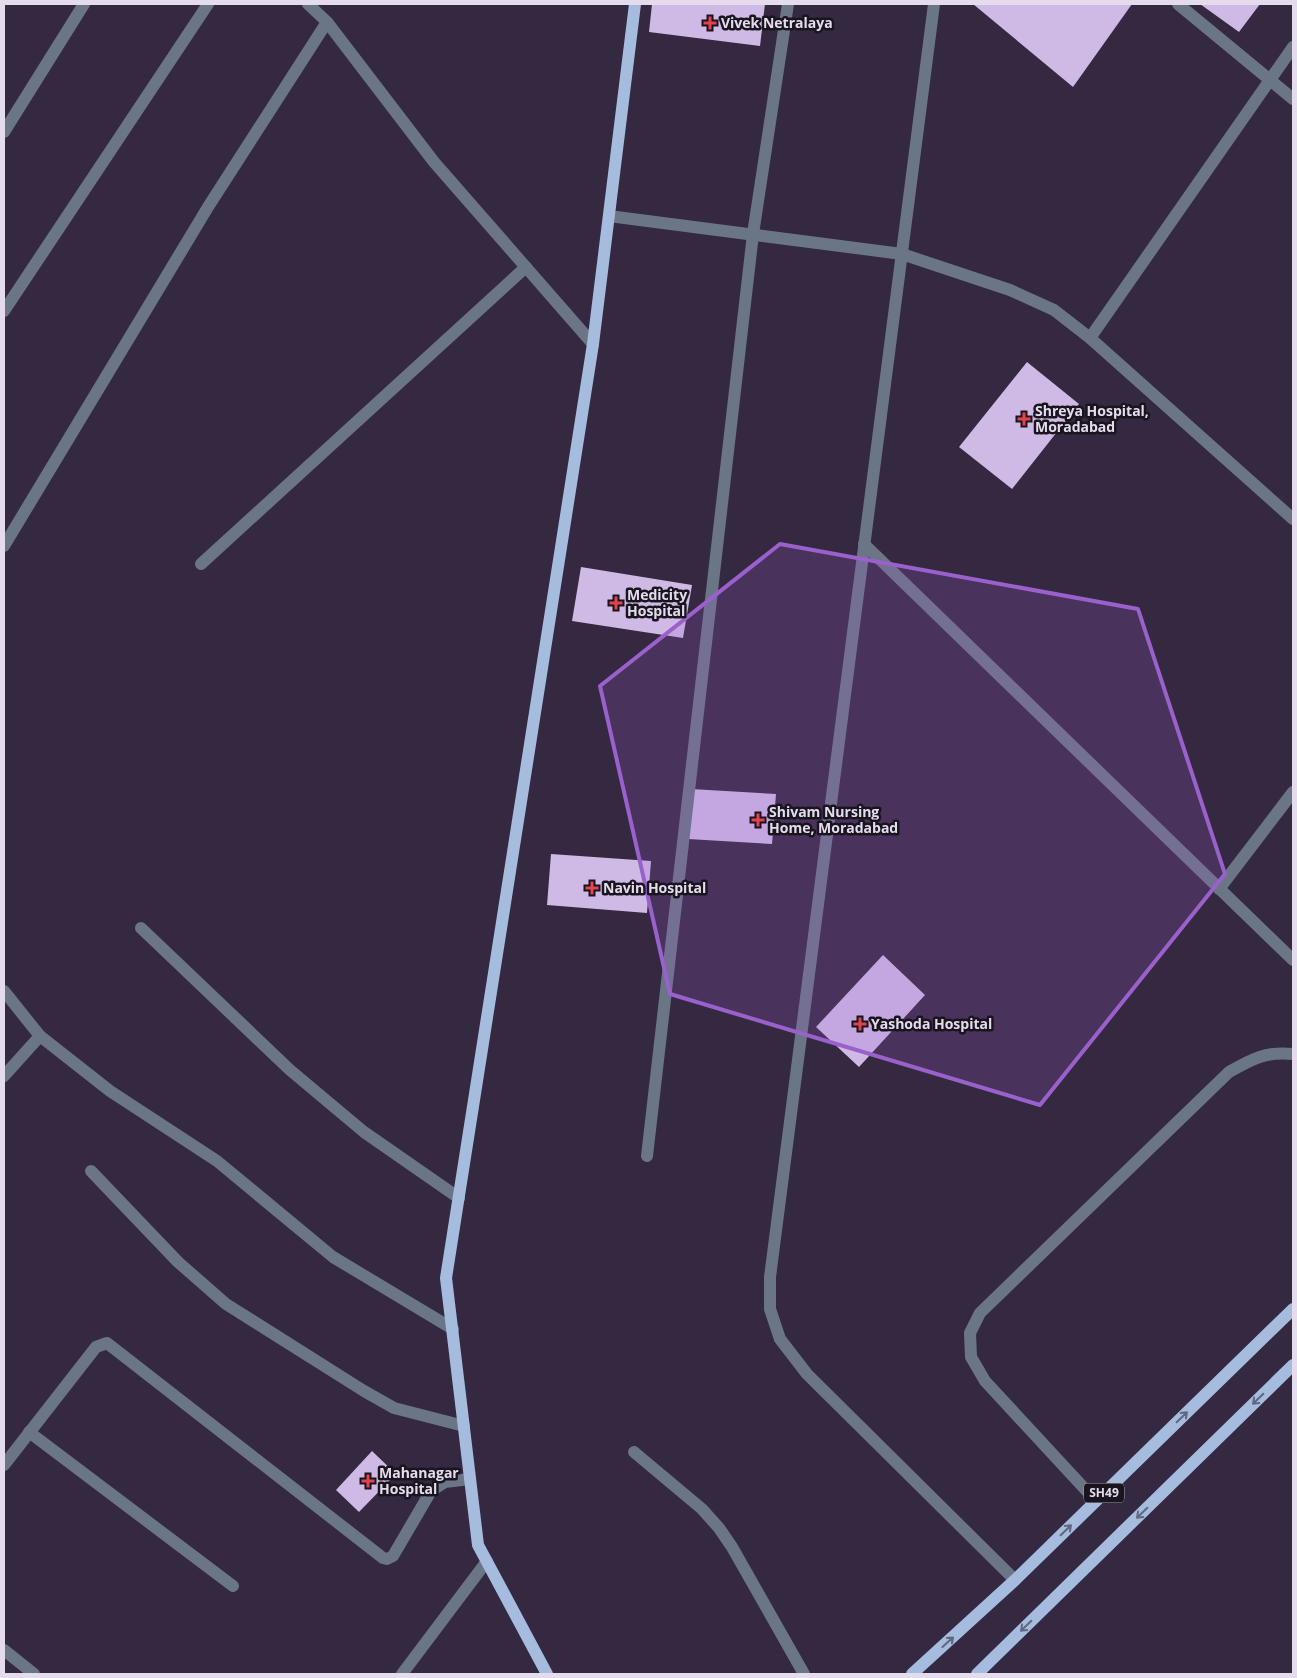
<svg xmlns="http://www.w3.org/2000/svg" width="1297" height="1678" font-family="'Open Sans',sans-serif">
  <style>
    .building { fill: #cfb9e5 }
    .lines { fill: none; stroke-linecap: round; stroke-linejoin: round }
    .minor { stroke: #6a7586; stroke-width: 12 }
    .major { stroke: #a5bcde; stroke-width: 12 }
    .oneway { stroke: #60687e }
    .marked { fill: #9a61cc; fill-opacity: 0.2; stroke: #9a61cc; stroke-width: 4; stroke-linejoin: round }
    .health-dot { fill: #e0444e; stroke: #1a141f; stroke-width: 2 }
    .labels { text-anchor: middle; stroke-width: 5; stroke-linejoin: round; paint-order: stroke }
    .shield { fill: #1a141f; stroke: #a7a0ae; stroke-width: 1 }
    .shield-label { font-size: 12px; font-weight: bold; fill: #e4dcec }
    .poi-label { font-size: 14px; font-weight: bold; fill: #e4dcec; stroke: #1a141f; text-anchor: start }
  </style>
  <rect width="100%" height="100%" fill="#352841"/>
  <g class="building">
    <polygon points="652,4 765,4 760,46 649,32"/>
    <polygon points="973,4 1132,4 1073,87"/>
    <polygon points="1200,4 1260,4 1239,32"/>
    <polygon points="1027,362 1079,404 1012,489 959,447"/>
    <polygon points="581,567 692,585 683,638 572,621"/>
    <polygon points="691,789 776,794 772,844 688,839"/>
    <polygon points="551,854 651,861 647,913 547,905"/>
    <polygon points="883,955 925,995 859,1067 816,1027"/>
    <polygon points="372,1451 396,1474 359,1512 336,1490"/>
  </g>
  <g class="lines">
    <g class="minor">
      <polyline points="308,4 327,22 434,162 593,344"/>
      <polyline points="934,4 770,1277 770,1309 780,1339 807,1374 1015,1580"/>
      <polyline points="1178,4 1293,99"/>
      <polyline points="4,132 84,4"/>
      <polyline points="609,216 902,254 1010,290 1054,310 1090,338 1293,519"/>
      <polyline points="4,311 208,4"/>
      <polyline points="1090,338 1293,47"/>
      <polyline points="864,544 1293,960"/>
      <polyline points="4,546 208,207 327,22"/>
      <polyline points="201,564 526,267"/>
      <polyline points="1219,889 1293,792"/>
      <polyline points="141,928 290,1070 364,1132 459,1198"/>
      <polyline points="4,991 40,1036 110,1091 217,1161 333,1257 453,1329"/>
      <polyline points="4,1076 40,1036"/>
      <polyline points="647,1156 753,234 788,4"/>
      <polyline points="91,1171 178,1262 226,1304 364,1391 394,1408 464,1426"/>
      <polyline points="29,1432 233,1586"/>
      <polyline points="634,1452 702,1509 719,1528 732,1547 804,1674"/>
      <polyline points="4,1465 96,1347 107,1343 383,1558 387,1559 393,1556 431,1491 445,1482 470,1479"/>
      <path d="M1096,1501L985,1381L971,1357L970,1333L980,1313L1229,1072C1252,1059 1266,1051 1293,1054"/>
      <polyline points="4,1650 34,1674"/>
      <polyline points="402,1674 487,1561"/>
    </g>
    <g class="major">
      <polyline points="547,1674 478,1545 446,1278 593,344 635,4"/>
      <polyline points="912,1674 1015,1580 1293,1309"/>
      <polyline points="977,1674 1293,1365"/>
    </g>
  </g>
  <defs><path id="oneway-shaft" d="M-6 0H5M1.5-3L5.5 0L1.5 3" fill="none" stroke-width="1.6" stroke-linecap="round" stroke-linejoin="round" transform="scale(1.25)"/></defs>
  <g class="oneway">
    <use href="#oneway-shaft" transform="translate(1258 1399) rotate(136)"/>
    <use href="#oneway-shaft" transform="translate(1182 1417) rotate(-44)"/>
    <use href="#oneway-shaft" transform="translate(1142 1513) rotate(136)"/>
    <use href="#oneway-shaft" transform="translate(1066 1530) rotate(-44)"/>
    <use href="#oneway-shaft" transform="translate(1026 1626) rotate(136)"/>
    <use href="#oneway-shaft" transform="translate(948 1642) rotate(-42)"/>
  </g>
  <path class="marked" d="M780,544L1138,609L1225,874L1040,1105L670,994L600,686Z"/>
  <g class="health-dot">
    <path d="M707.5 15.5h5v5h5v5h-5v5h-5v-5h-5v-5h5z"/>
    <path d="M1021.5 411.5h5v5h5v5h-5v5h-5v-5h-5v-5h5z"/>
    <path d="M613.5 595.5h5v5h5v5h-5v5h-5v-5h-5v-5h5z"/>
    <path d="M755.5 812.5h5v5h5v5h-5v5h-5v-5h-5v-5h5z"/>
    <path d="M589.5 880.5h5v5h5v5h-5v5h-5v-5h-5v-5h5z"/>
    <path d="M857.5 1016.5h5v5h5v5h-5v5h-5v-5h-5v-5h5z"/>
    <path d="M365.5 1473.5h5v5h5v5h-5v5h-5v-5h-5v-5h5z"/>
  </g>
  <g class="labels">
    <rect class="shield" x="1084" y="1483.5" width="40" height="19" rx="4"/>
    <g class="shield-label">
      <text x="1104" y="1497">SH49</text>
    </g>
    <g class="poi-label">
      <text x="721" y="28">Vivek Netralaya</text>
      <text x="1035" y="416">Shreya Hospital,<tspan x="1035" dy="16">Moradabad</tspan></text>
      <text x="627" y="600">Medicity<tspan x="627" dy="16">Hospital</tspan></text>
      <text x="769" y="817">Shivam Nursing<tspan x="769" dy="16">Home, Moradabad</tspan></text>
      <text x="603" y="893">Navin Hospital</text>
      <text x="871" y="1029">Yashoda Hospital</text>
      <text x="379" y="1478">Mahanagar<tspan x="379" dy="16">Hospital</tspan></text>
    </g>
  </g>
  <rect width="1297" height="1678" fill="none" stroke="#e4dcec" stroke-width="10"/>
</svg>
